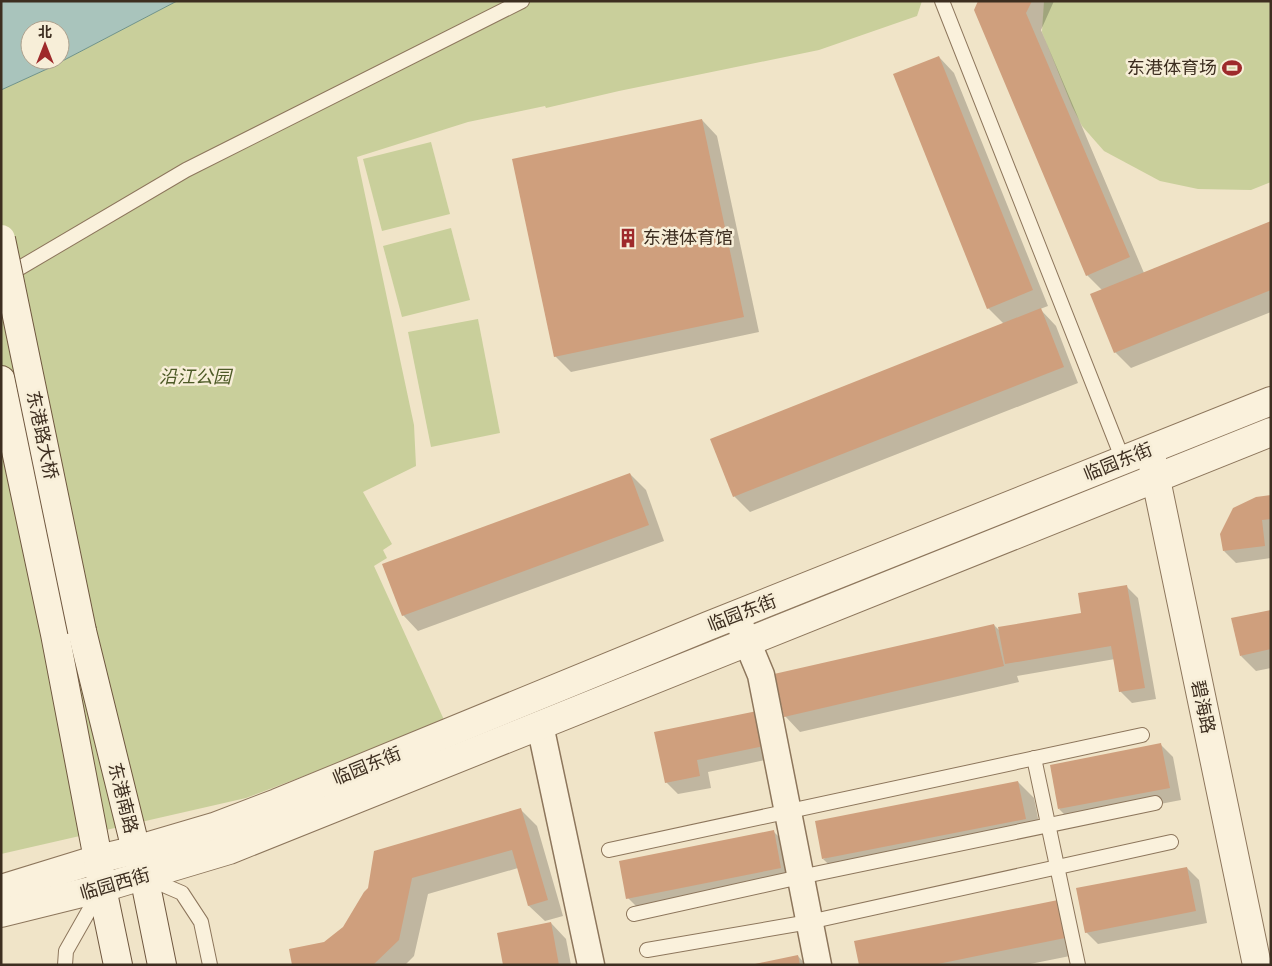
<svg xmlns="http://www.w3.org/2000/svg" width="1272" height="966" font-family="Merriweather,'Noto Sans SC',serif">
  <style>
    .green { fill: #c9cf9b }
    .water { fill: #a9c4bc; stroke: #6f938a; fill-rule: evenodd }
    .shadow { fill: #0003 }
    .building { fill: #cf9f7d }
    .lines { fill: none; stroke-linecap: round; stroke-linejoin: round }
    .service-casing { stroke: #8d765c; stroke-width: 16 }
    .minor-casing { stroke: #8d765c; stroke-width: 29 }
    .tertiary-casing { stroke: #8d765c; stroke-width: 30 }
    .secondary-casing { stroke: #6f573f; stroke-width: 30 }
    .service { stroke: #faf1dc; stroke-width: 14 }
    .minor { stroke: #faf1dc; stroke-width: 26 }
    .tertiary { stroke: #faf1dc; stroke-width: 28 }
    .secondary { stroke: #faf1dc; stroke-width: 28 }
    .secondary-bridge-casing { stroke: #6f573f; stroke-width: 30; stroke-linecap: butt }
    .secondary-bridge { stroke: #faf1dc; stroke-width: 28 }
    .labels { text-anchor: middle; stroke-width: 5; stroke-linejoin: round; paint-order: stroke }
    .poi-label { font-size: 18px; fill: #3d2e20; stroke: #f7eed8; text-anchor: end }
    .park-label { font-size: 18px; font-style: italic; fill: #4d5a26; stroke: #f7eed8 }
    .street-label { font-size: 18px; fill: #3d2e20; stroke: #f7eed8 }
  </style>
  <rect width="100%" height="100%" fill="#f0e4c8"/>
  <g class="green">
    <polygon points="177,1 922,1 917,16 819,50 619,91 546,108 545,106 468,122 357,157 414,425 416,466 363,492 392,544 383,550 387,558 374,566 445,722 246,798 1,854 1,90 47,69"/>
    <polygon points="1044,1 1271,1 1271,182 1251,190 1198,189 1160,181 1104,151 1082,126 1072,106 1042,32"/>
    <polygon points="431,142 450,214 382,231 363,159"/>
    <polygon points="451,228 470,300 402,317 383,246"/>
    <polygon points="478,319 500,433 431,447 408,332"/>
  </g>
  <path class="water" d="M1,1H177L47,69L1,90ZM30,30H60V60H30Z"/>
  <g class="shadow">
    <polygon points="980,1 1054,1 1041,30 1144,273 1271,222 1271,312 1131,368 1115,352 1102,290 1087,275"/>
    <polygon points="939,57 954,73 1048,306 1040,309 1056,326 1078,383 750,512 734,496 1004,324 988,308"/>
    <polygon points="702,120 717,136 759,332 571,372 555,356"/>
    <polygon points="630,474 646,490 664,541 418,631 403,615"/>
    <polygon points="1271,496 1271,558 1236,563 1224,551"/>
    <polygon points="1126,586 1138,598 1156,699 1132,703 1120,691 1115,659 1017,676 1019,682 800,732 785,716 994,625 1001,632 1082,614"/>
    <polygon points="1271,611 1271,668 1256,671 1241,656"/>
    <polygon points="761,711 780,757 708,772 711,788 678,794 666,782"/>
    <polygon points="1161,745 1173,757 1181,800 1071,821 1059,809"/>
    <polygon points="1018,782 1034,798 1041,834 839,874 823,859"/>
    <polygon points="521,810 537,826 563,916 545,921 529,906 518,868 428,894 414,956 405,965 293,965 325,943 344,927 365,893"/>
    <polygon points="773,831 785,843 793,879 640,910 628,898"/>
    <polygon points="1187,868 1199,880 1207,923 1098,944 1086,932"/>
    <polygon points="1058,902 1080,954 1025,965 860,965"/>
    <polygon points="551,923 566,939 571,965 504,965"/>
    <polygon points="798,956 806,965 756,965"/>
  </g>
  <g class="building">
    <polygon points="978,1 1032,1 1026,13 1130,257 1086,276 974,10"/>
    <polygon points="939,56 1033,290 987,309 893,74"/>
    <polygon points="702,119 744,317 554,357 512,159"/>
    <polygon points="1271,221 1271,290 1114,353 1090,294"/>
    <polygon points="1041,308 1064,367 733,497 710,439"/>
    <polygon points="630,473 649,525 402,616 382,564"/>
    <polygon points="1271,495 1271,519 1262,520 1265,546 1223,551 1220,534 1233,508 1256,497"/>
    <polygon points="1127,585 1145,688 1119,692 1111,646 1005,664 998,627 1081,613 1078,593"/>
    <polygon points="1271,610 1271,649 1240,656 1231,618"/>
    <polygon points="994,624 1004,666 784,717 774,674"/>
    <polygon points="762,710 769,745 697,760 700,776 665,783 654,732"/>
    <polygon points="1161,743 1170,788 1058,809 1050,765"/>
    <polygon points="1018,781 1026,819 822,859 815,821"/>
    <polygon points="521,808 548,900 528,906 512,850 412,878 399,940 373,965 292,965 289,949 324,942 343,927 364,892 368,888 374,851"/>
    <polygon points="774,830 781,868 626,899 619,861"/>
    <polygon points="1187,867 1196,911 1085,933 1076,888"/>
    <polygon points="1058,900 1065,938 933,965 859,965 854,941"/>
    <polygon points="551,922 559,965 503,965 497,933"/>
    <polygon points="798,955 800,965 755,965 755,964"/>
  </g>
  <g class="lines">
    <defs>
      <g id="service">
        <polyline points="942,1 1123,460"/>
        <polyline points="6,276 186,170 522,1"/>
        <polyline points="1034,758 1078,965"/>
        <polyline points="609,850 1142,735"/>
        <polyline points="147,878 182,893 201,922 210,965"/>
        <polyline points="634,914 800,877 1155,803"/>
        <polyline points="647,950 809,922 1171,842"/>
        <polyline points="65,965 66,951 100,891"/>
      </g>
      <g id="minor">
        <polyline points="736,615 761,675 818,965"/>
        <polyline points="540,725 591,965"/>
      </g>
      <g id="tertiary">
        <polyline points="1152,460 1257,965"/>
        <polyline points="1,889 98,859 136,850 214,827 277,803 708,626 1271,401"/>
        <polyline points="1,913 102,888 229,850 1271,432"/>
      </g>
      <g id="secondary">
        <polyline points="1,380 55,634 98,859 102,888 118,965"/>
        <polyline points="82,631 136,850 144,876 162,965"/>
      </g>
    </defs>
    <use href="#service" class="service-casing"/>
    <use href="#minor" class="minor-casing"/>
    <use href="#tertiary" class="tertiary-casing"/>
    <use href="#secondary" class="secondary-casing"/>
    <use href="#service" class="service"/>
    <use href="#minor" class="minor"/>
    <use href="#tertiary" class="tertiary"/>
    <use href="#secondary" class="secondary"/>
    <defs>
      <polyline id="secondary-bridge" points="1,239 82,631"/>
    </defs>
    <use href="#secondary-bridge" class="secondary-bridge-casing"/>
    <use href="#secondary-bridge" class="secondary-bridge"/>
  </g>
  <defs>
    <symbol id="stadium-bare" viewBox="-9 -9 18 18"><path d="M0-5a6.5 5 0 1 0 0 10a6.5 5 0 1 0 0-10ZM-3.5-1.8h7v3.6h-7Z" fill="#9e2a2b" stroke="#f7eed8" stroke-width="2.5" paint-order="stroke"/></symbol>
    <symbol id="building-bare" viewBox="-9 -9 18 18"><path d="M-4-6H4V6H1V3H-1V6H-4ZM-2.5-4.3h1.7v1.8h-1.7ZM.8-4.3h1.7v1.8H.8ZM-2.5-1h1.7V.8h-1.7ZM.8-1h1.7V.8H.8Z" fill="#9e2a2b" stroke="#f7eed8" stroke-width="2.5" paint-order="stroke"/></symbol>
  </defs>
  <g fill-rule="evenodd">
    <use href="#stadium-bare" x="1218" y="54" width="28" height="28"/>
    <use href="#building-bare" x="614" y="224" width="28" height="28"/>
  </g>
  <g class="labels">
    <g class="poi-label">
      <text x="1217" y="74">东港体育场</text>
      <text x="643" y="244" text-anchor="start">东港体育馆</text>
    </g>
    <g class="park-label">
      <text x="195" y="383">沿江公园</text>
    </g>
    <g class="street-label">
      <text transform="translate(42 435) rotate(78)" y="6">东港路大桥</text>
      <text transform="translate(1118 462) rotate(-22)" y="6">临园东街</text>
      <text transform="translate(742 613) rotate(-21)" y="6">临园东街</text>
      <text transform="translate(1203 707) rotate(78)" y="6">碧海路</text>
      <text transform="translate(367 766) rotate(-22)" y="6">临园东街</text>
      <text transform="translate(123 798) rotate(76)" y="6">东港南路</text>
      <text transform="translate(115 884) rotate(-16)" y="6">临园西街</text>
    </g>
  </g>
  <rect width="1272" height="966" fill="none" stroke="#3d2e20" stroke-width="5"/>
  <g transform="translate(45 45)"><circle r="24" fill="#f7eed8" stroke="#ada18e"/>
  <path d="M0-4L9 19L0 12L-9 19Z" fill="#9e2a2b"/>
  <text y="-8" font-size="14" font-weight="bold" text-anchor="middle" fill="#3d2e20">北</text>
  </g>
</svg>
